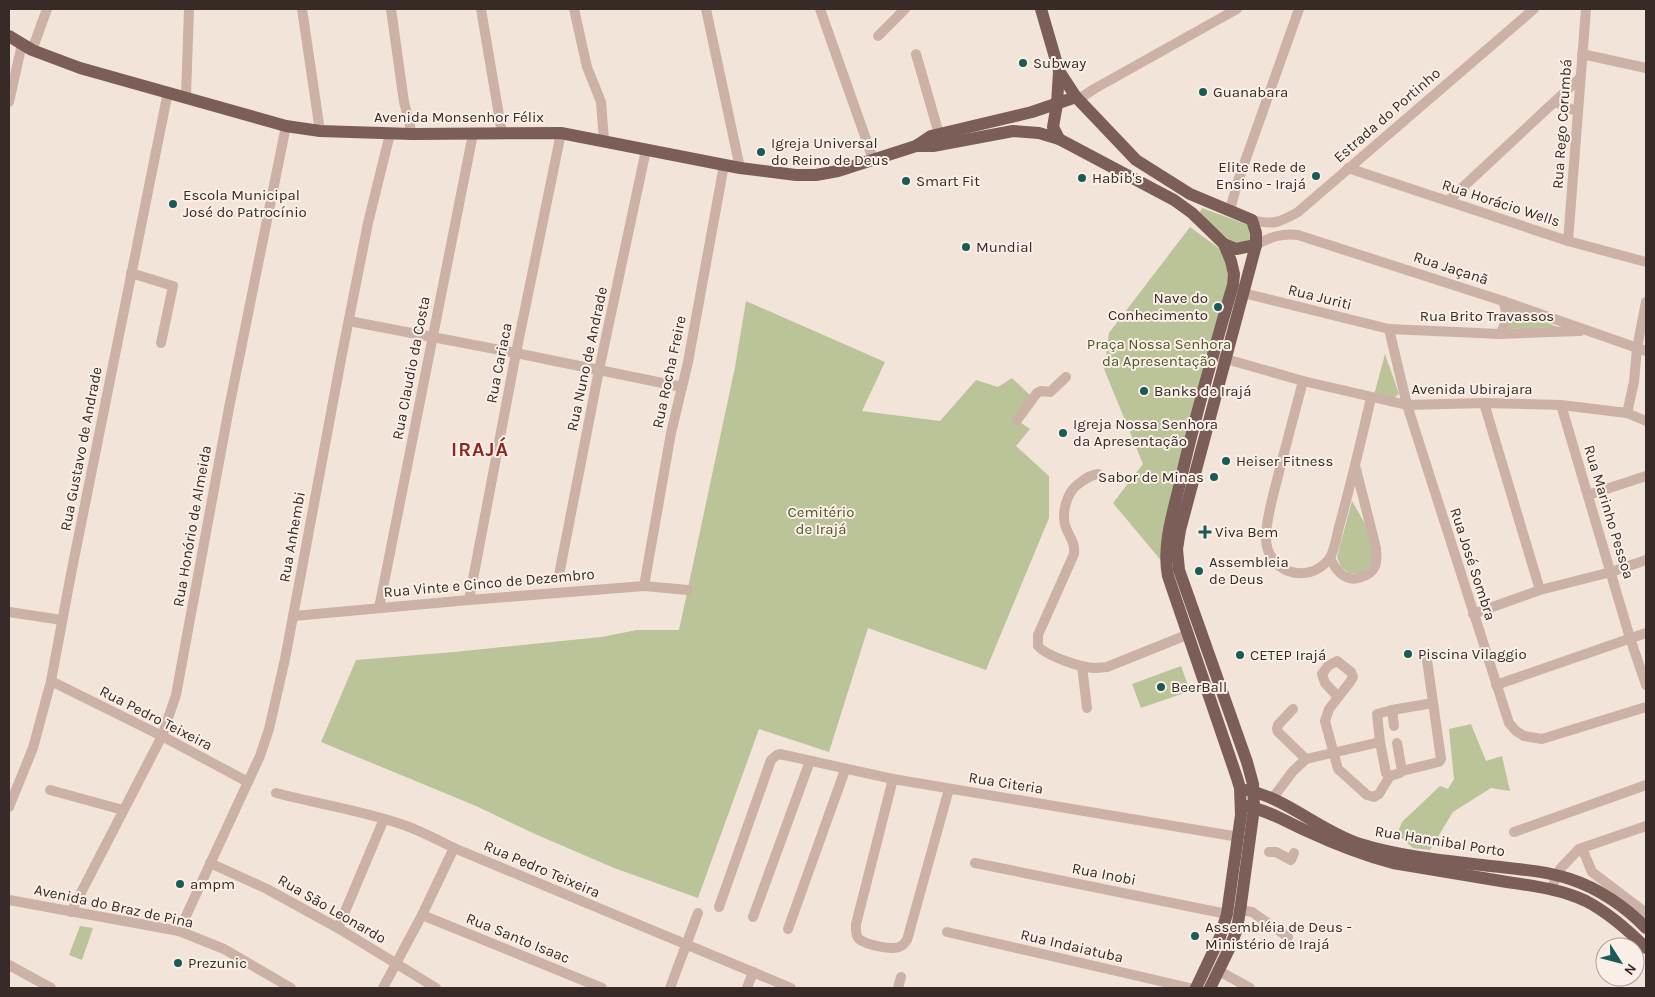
<svg xmlns="http://www.w3.org/2000/svg" width="1655" height="997" font-family="Karla,sans-serif">
  <style>
    .green { fill: #bbc399 }
    .lines { fill: none; stroke-linecap: round; stroke-linejoin: round }
    .minor { stroke: #ccb2a6; stroke-width: 10 }
    .major { stroke: #7a5e57; stroke-width: 12 }
    .poi-dot { fill: #1a5b56; stroke: #faefe7; stroke-width: 2 }
    .labels { text-anchor: middle; stroke-width: 4; stroke-linejoin: round; paint-order: stroke }
    .poi-label { font-size: 15px; fill: #372a27; stroke: #faefe7; text-anchor: start }
    .street-label { font-size: 15px; fill: #372a27; stroke: #faefe7 }
    .park-label { font-size: 15px; fill: #4d5729; stroke: #faefe7 }
    .district-label { font-size: 20px; font-weight: bold; letter-spacing: 1px; fill: #8b271c; stroke: #faefe7 }
  </style>
  <rect width="100%" height="100%" fill="#f3e4da"/>
  <g class="green">
    <polygon points="1202,208 1251,226 1252,242 1239,248 1199,214"/>
    <polygon points="1190,227 1220,249 1233,277 1164,564 1113,503 1143,464 1104,369 1109,333"/>
    <polygon points="746,301 885,362 862,411 940,421 976,380 998,387 1012,378 1032,397 1017,420 1030,429 1016,446 1049,476 1049,518 986,670 868,628 829,752 759,729 698,898 614,868 535,834 476,806 321,742 356,660 454,652 601,637 637,630 679,630 735,367"/>
    <polygon points="1507,307 1558,327 1505,329"/>
    <polygon points="1385,354 1399,394 1391,400 1374,395"/>
    <path d="M1352,501C1361,517 1381,546 1370,565C1368,568 1364,571 1362,573H1349L1341,567L1337,557Z"/>
    <polygon points="1181,666 1190,691 1141,708 1132,684"/>
    <polygon points="1471,724 1486,761 1502,756 1510,791 1491,788 1453,812 1430,850 1413,848 1397,834 1402,822 1440,786 1448,789 1454,779 1449,729"/>
    <polygon points="80,926 93,928 82,960 69,955"/>
  </g>
  <g class="lines">
    <g class="minor">
      <polyline points="302,9 320,131"/>
      <polyline points="391,9 404,102 412,134"/>
      <polyline points="481,9 502,133"/>
      <polyline points="574,9 587,67 601,102 604,140"/>
      <polyline points="706,9 740,168"/>
      <polyline points="820,9 873,159"/>
      <polyline points="878,36 905,9"/>
      <polyline points="32,50 47,9"/>
      <polyline points="916,54 939,134"/>
      <polyline points="1582,54 1646,68"/>
      <polyline points="186,96 189,9"/>
      <polyline points="1079,99 1094,89 1237,9"/>
      <polyline points="9,102 22,44"/>
      <polyline points="1555,102 1578,112"/>
      <polyline points="1348,168 1568,241 1646,262"/>
      <polyline points="1448,201 1580,78"/>
      <polyline points="1230,210 1237,184 1299,9"/>
      <path d="M1252,220C1273,225 1279,223 1298,212L1534,9"/>
      <polyline points="1568,241 1586,9"/>
      <path d="M1256,245C1270,237 1282,233 1298,235L1503,301L1646,351"/>
      <polyline points="131,273 173,286 161,343"/>
      <polyline points="1243,293 1389,329 1500,334 1580,331"/>
      <polyline points="349,321 516,353 682,387"/>
      <polyline points="1389,329 1407,405 1509,723 1516,731 1524,736 1542,739 1646,707"/>
      <path d="M1500,334C1507,322 1508,314 1503,301"/>
      <polyline points="1219,357 1303,381 1407,405 1484,403 1561,405 1627,413 1646,421"/>
      <path d="M1303,381C1295,411 1287,442 1279,472C1274,493 1267,514 1266,535C1264,571 1307,587 1329,559C1334,553 1337,535 1339,527C1351,484 1361,441 1371,398"/>
      <polyline points="1484,403 1540,590"/>
      <polyline points="1561,405 1630,638 1646,685"/>
      <polyline points="1627,413 1634,382 1637,348 1646,302"/>
      <polyline points="1017,420 1037,393 1041,391 1050,392 1066,377"/>
      <path d="M1098,474C1089,475 1084,480 1077,485C1066,494 1061,515 1066,528C1070,538 1075,542 1074,554L1038,635V646C1046,656 1082,668 1095,668C1099,668 1103,667 1107,667L1189,634"/>
      <polyline points="1588,495 1646,476"/>
      <path d="M1330,558C1336,571 1346,583 1361,577C1366,576 1372,572 1374,568C1378,562 1376,554 1376,548L1356,469"/>
      <polyline points="559,575 599,370 646,150"/>
      <polyline points="644,586 671,433 688,362 724,165"/>
      <polyline points="469,600 516,353 561,133"/>
      <polyline points="379,608 473,134"/>
      <polyline points="9,612 62,620"/>
      <polyline points="1473,614 1540,590 1611,572 1646,560"/>
      <polyline points="294,616 469,600 644,586 688,590"/>
      <polyline points="1082,666 1087,708"/>
      <polyline points="51,681 162,736 248,782"/>
      <polyline points="1496,685 1646,633"/>
      <polyline points="1338,697 1325,683 1322,674 1328,666 1337,661 1351,672 1353,677 1350,682 1329,709 1325,721 1338,769 1367,795 1374,797 1379,794 1390,776 1400,773 1402,771 1397,743"/>
      <polyline points="1293,709 1278,725 1277,729 1278,732 1306,759"/>
      <polyline points="1392,710 1433,703"/>
      <polyline points="1402,771 1439,762 1441,759 1427,660"/>
      <polyline points="1390,776 1386,773 1380,742 1377,714 1392,710 1394,726"/>
      <path d="M893,779L856,924C856,929 855,935 859,939C866,945 894,951 901,946C904,945 905,942 907,940L949,789"/>
      <polyline points="50,790 123,810"/>
      <path d="M276,793C318,804 360,810 401,824C419,830 436,839 454,848L791,988"/>
      <polyline points="1272,799 1293,771 1306,759 1380,742"/>
      <polyline points="9,807 33,748 51,681 71,574 168,92"/>
      <polyline points="1514,832 1646,785"/>
      <polyline points="1582,848 1592,872 1646,913"/>
      <polyline points="1269,852 1276,852 1291,860 1294,853"/>
      <polyline points="210,863 267,889 338,928 436,988"/>
      <polyline points="975,863 1227,914"/>
      <polyline points="1551,889 1560,869 1579,849 1646,826"/>
      <polyline points="9,900 179,931 224,949 291,988"/>
      <polyline points="719,907 771,760 777,755 780,754 893,779 1239,837"/>
      <polyline points="1240,910 1252,912 1288,937"/>
      <polyline points="71,912 162,736 176,695 229,408 286,126"/>
      <polyline points="422,915 602,988"/>
      <polyline points="753,917 810,761"/>
      <polyline points="338,928 384,819"/>
      <polyline points="788,929 845,770"/>
      <polyline points="179,931 260,756 269,729 285,659 342,354 368,223 390,134"/>
      <polyline points="947,932 1190,988"/>
      <polyline points="9,965 51,988"/>
      <polyline points="1219,971 1250,988"/>
      <polyline points="383,988 422,915 454,848"/>
      <polyline points="670,988 698,913"/>
      <polyline points="747,988 753,972"/>
      <polyline points="898,988 901,977"/>
    </g>
    <g class="major">
      <polyline points="1041,9 1059,71 1057,104 1053,127 1059,139"/>
      <polyline points="9,36 32,50 80,68 286,126 320,131 412,134 561,133 740,168 796,175 816,175 838,171 916,146 931,136 1032,112 1076,97"/>
      <polyline points="1059,71 1076,97 1136,160 1190,194 1252,220 1256,233 1256,245 1180,530 1177,549 1179,570 1247,762 1253,784 1254,808 1241,904 1237,929 1231,945 1210,988"/>
      <path d="M916,146H933L1013,131L1039,133L1059,139L1174,200L1192,213L1224,244L1231,261L1234,274L1233,285C1214,350 1195,416 1180,483C1173,513 1162,545 1168,576L1237,778L1240,788L1241,815L1227,914L1220,937L1196,988"/>
      <polyline points="1224,244 1236,249 1256,245"/>
      <path d="M1247,790C1288,799 1320,831 1360,844C1402,857 1448,861 1491,866C1518,869 1545,871 1570,879C1598,888 1626,907 1646,928"/>
      <path d="M1246,806C1267,810 1287,822 1307,831C1335,844 1363,855 1393,863C1431,869 1469,876 1507,882C1534,886 1561,889 1586,901C1609,913 1628,930 1646,948"/>
    </g>
  </g>
  <g class="poi-dot">
    <circle cx="1023" cy="63" r="5"/>
    <circle cx="1203" cy="92" r="5"/>
    <circle cx="761" cy="152" r="5"/>
    <circle cx="1316" cy="176" r="5"/>
    <circle cx="1082" cy="178" r="5"/>
    <circle cx="906" cy="181" r="5"/>
    <circle cx="173" cy="204" r="5"/>
    <circle cx="966" cy="247" r="5"/>
    <circle cx="1218" cy="307" r="5"/>
    <circle cx="1144" cy="391" r="5"/>
    <circle cx="1063" cy="433" r="5"/>
    <circle cx="1226" cy="461" r="5"/>
    <circle cx="1214" cy="477" r="5"/>
    <path d="M1202.5 524.5h5v5h5v5h-5v5h-5v-5h-5v-5h5z"/>
    <circle cx="1199" cy="571" r="5"/>
    <circle cx="1408" cy="654" r="5"/>
    <circle cx="1240" cy="655" r="5"/>
    <circle cx="1161" cy="687" r="5"/>
    <circle cx="180" cy="884" r="5"/>
    <circle cx="1195" cy="936" r="5"/>
    <circle cx="178" cy="963" r="5"/>
  </g>
  <g class="labels">
    <g class="poi-label">
      <text x="1033" y="68">Subway</text>
      <text x="1213" y="97">Guanabara</text>
      <text x="771" y="148">Igreja Universal<tspan x="771" dy="17">do Reino de Deus</tspan></text>
      <text x="1306" y="172" text-anchor="end">Elite Rede de<tspan x="1306" dy="17">Ensino - Irajá</tspan></text>
      <text x="1092" y="183">Habib's</text>
      <text x="916" y="186">Smart Fit</text>
      <text x="183" y="200">Escola Municipal<tspan x="183" dy="17">José do Patrocínio</tspan></text>
      <text x="976" y="252">Mundial</text>
      <text x="1208" y="303" text-anchor="end">Nave do<tspan x="1208" dy="17">Conhecimento</tspan></text>
      <text x="1154" y="396">Banks de Irajá</text>
      <text x="1073" y="429">Igreja Nossa Senhora<tspan x="1073" dy="17">da Apresentação</tspan></text>
      <text x="1236" y="466">Heiser Fitness</text>
      <text x="1204" y="482" text-anchor="end">Sabor de Minas</text>
      <text x="1215" y="537">Viva Bem</text>
      <text x="1209" y="567">Assembleia<tspan x="1209" dy="17">de Deus</tspan></text>
      <text x="1418" y="659">Piscina Vilaggio</text>
      <text x="1250" y="660">CETEP Irajá</text>
      <text x="1171" y="692">BeerBall</text>
      <text x="190" y="889">ampm</text>
      <text x="1205" y="932">Assembléia de Deus -<tspan x="1205" dy="17">Ministério de Irajá</tspan></text>
      <text x="188" y="968">Prezunic</text>
    </g>
    <g class="street-label">
      <text transform="translate(1387 115) rotate(-41)" y="5">Estrada do Portinho</text>
      <text x="459" y="122">Avenida Monsenhor Félix</text>
      <text transform="translate(1562 124) rotate(-86)" y="5">Rua Rego Corumbá</text>
      <text transform="translate(1501 203) rotate(18)" y="5">Rua Horácio Wells</text>
      <text transform="translate(1451 268) rotate(18)" y="5">Rua Jaçanã</text>
      <text transform="translate(1320 297) rotate(14)" y="5">Rua Juriti</text>
      <text x="1487" y="321">Rua Brito Travassos</text>
      <text transform="translate(587 359) rotate(-78)" y="5">Rua Nuno de Andrade</text>
      <text transform="translate(499 363) rotate(-79)" y="5">Rua Cariaca</text>
      <text transform="translate(411 368) rotate(-79)" y="5">Rua Claudio da Costa</text>
      <text transform="translate(669 372) rotate(-78)" y="5">Rua Rocha Freire</text>
      <text x="1472" y="394">Avenida Ubirajara</text>
      <text transform="translate(81 449) rotate(-79)" y="5">Rua Gustavo de Andrade</text>
      <text transform="translate(1609 512) rotate(73)" y="5">Rua Marinho Pessoa</text>
      <text transform="translate(192 526) rotate(-80)" y="5">Rua Honório de Almeida</text>
      <text transform="translate(292 537) rotate(-80)" y="5">Rua Anhembi</text>
      <text transform="translate(1473 564) rotate(72)" y="5">Rua José Sombra</text>
      <text transform="translate(489 583) rotate(-5)" y="5">Rua Vinte e Cinco de Dezembro</text>
      <text transform="translate(156 718) rotate(27)" y="5">Rua Pedro Teixeira</text>
      <text transform="translate(1006 783) rotate(9)" y="5">Rua Citeria</text>
      <text transform="translate(1440 841) rotate(9)" y="5">Rua Hannibal Porto</text>
      <text transform="translate(542 869) rotate(23)" y="5">Rua Pedro Teixeira</text>
      <text transform="translate(1104 874) rotate(11)" y="5">Rua Inobi</text>
      <text transform="translate(114 906) rotate(12)" y="5">Avenida do Braz de Pina</text>
      <text transform="translate(332 909) rotate(30)" y="5">Rua São Leonardo</text>
      <text transform="translate(518 938) rotate(22)" y="5">Rua Santo Isaac</text>
      <text transform="translate(1072 946) rotate(13)" y="5">Rua Indaiatuba</text>
    </g>
    <g class="park-label">
      <text x="1159" y="349">Praça Nossa Senhora<tspan x="1159" dy="17">da Apresentação</tspan></text>
      <text x="821" y="517">Cemitério<tspan x="821" dy="17">de Irajá</tspan></text>
    </g>
    <g class="district-label">
      <text x="480" y="456">IRAJÁ</text>
    </g>
  </g>
  <rect width="1655" height="997" fill="none" stroke="#372a27" stroke-width="20"/>
  <g transform="translate(1620 962) rotate(126)"><circle r="24" fill="#faefe7" stroke="#aca09a"/>
  <path d="M0-4L9 19L0 12L-9 19Z" fill="#1a5b56"/>
  <text y="-8" font-size="14" font-weight="bold" text-anchor="middle" fill="#372a27">N</text>
  </g>
</svg>
